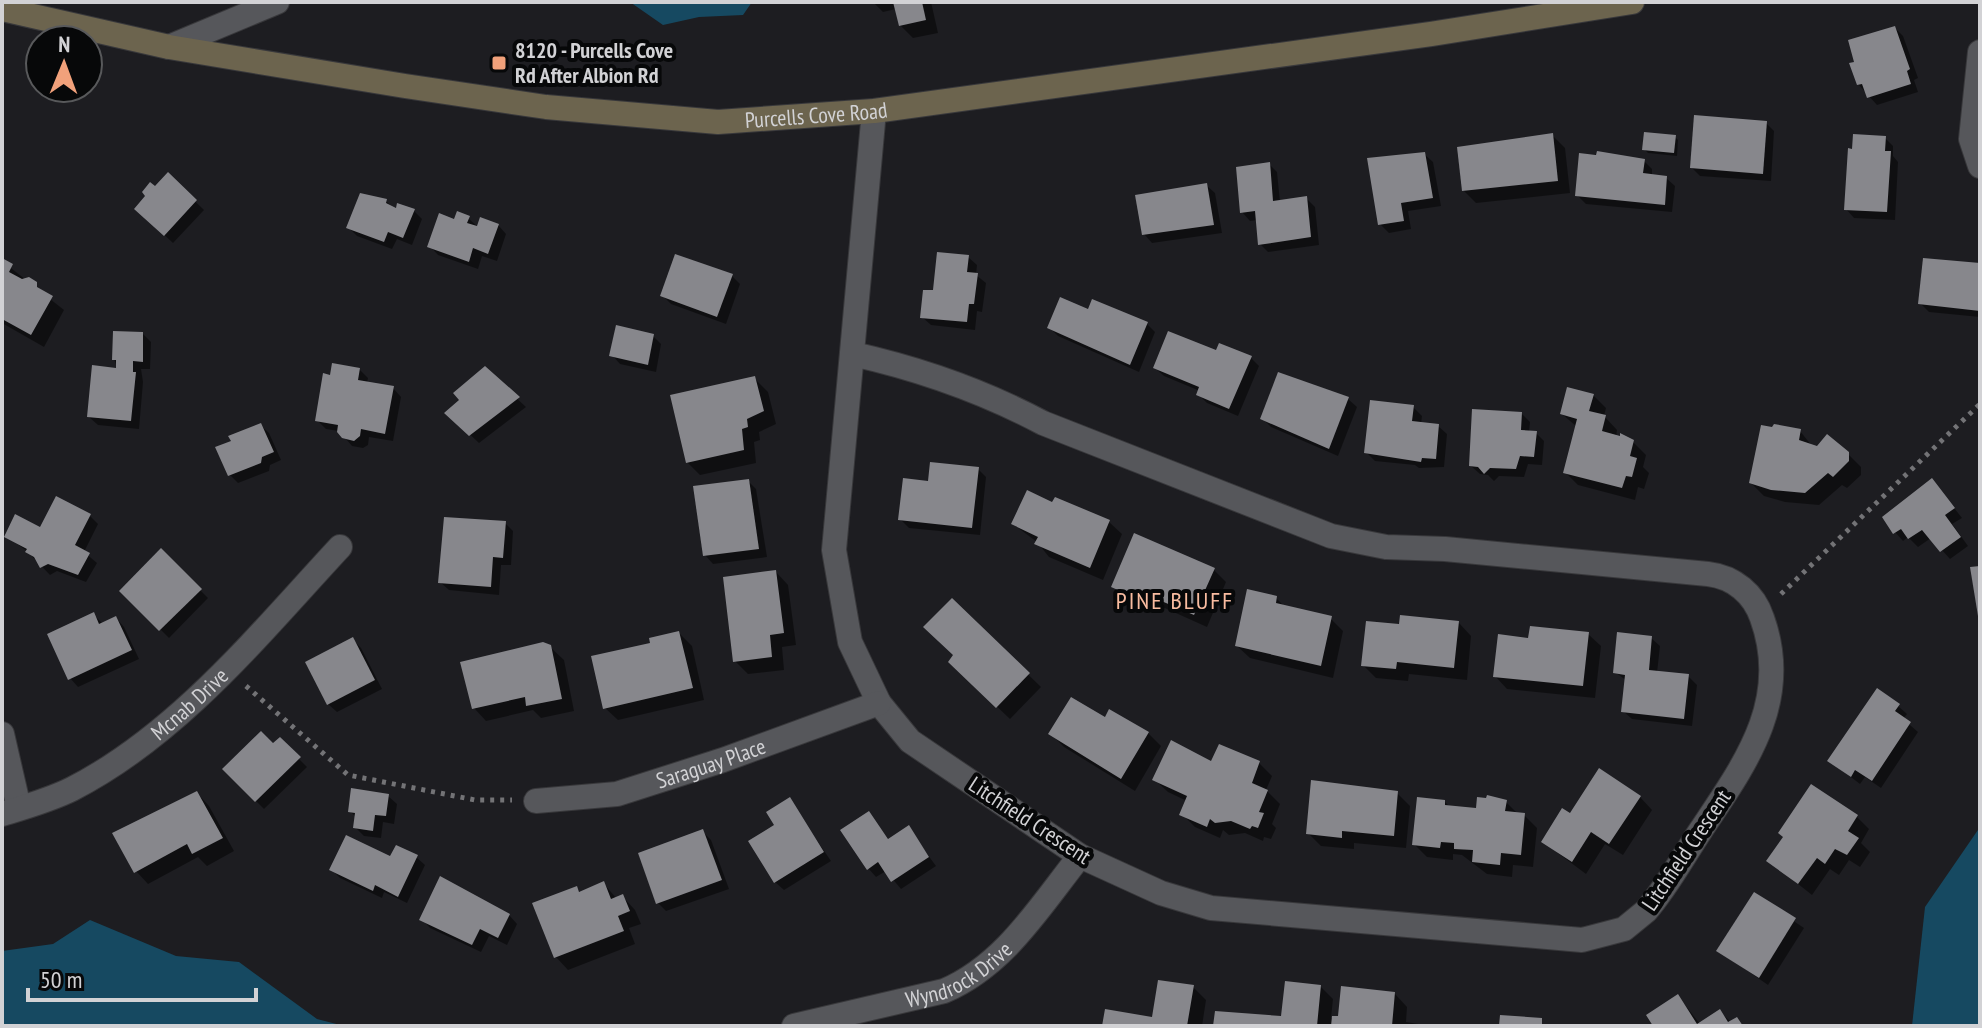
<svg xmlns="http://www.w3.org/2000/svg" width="1982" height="1028" font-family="'PT Sans Narrow',sans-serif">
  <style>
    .water { fill: #164961 }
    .shadow { fill: #0007 }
    .building { fill: #87878c }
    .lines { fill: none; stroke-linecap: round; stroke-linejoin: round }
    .street-casing { stroke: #38383b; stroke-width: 26 }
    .secondary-casing { stroke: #38383b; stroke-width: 26 }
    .path { stroke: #737376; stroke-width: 5; stroke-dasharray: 4 6; stroke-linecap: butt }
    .street { stroke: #56575b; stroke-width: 24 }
    .secondary { stroke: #6c644e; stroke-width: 24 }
    .poi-dot { fill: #f1a17b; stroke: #070809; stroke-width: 3 }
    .labels { text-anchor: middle; stroke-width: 8; stroke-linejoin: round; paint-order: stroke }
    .poi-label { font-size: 22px; font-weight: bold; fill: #d2d2d5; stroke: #070809; text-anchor: start }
    .street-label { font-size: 22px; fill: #d2d2d5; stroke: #070809 }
    .neighbourhood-label { font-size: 24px; letter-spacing: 2px; fill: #f9bca0; stroke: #070809 }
  </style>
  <rect width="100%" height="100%" fill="#1d1d21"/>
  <g class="water">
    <polygon points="630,2 752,2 743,15 699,17 663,25"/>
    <polygon points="1980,827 1980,1026 1912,1026 1925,907"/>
    <polygon points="90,920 176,956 239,962 317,1019 344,1026 2,1026 2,951 53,944"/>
  </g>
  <g class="shadow">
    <polygon points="873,2 931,2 938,33 913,38 900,25 896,9 883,12"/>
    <polygon points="1895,28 1903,36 1918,78 1914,80 1918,92 1877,105 1858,84"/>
    <polygon points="1766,123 1774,131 1771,181 1700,176 1692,168"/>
    <polygon points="1552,135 1565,148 1570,193 1476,203 1463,190"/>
    <polygon points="1675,137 1678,140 1677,156 1648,153 1644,149"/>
    <polygon points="1885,138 1893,146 1893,156 1898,162 1895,220 1854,218 1846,209"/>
    <polygon points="1424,154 1433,162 1441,206 1408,211 1411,229 1389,233 1380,224"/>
    <polygon points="1607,154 1644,161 1652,169 1652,176 1666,178 1675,186 1672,212 1586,204 1577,195 1581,155"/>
    <polygon points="1269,164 1277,172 1280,202 1306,198 1315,207 1319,245 1268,252 1260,244 1258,220 1250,221 1242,212"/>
    <polygon points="168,175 204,210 173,243 145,217 148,196"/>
    <polygon points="1206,185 1215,193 1222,233 1152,243 1144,234"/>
    <polygon points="386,201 394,209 414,211 422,219 412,245 397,239 392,249 357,236 349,228"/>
    <polygon points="468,218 479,228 498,225 506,234 497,261 482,256 478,269 438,255 430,246 456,221"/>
    <polygon points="968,257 977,265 976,275 986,283 982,312 977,311 975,330 931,325 922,317 935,293"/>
    <polygon points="2,261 64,310 44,347 2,323"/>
    <polygon points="1980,265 1980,317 1929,312 1920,303"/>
    <polygon points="732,276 740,284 726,324 671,304 663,296"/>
    <polygon points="1089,311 1147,324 1155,332 1139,372 1058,336 1050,328"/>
    <polygon points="143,334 151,342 150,369 141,369 143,382 139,429 98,425 89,417 118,370 114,359"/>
    <polygon points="653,336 661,344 656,372 620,364 612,355"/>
    <polygon points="1217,353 1251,358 1259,366 1238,416 1207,403 1198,394 1200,391 1164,376 1155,368"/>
    <polygon points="359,369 368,378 367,383 393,388 401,397 393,441 369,437 368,445 363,448 352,446 339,431 326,429 317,420 332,377"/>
    <polygon points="485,369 526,407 479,443 447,413 462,400"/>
    <polygon points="1279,374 1348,399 1357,407 1338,456 1271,427 1262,418"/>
    <polygon points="755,379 768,392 776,424 759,432 760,440 754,442 756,463 700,475 687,462"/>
    <polygon points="1593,395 1606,408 1604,416 1617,430 1616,437 1633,442 1646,455 1643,467 1649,473 1644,489 1638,487 1635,500 1578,485 1565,472 1577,427 1562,414"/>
    <polygon points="1413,407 1422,416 1421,424 1438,426 1447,434 1444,467 1419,468 1415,465 1375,461 1366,452"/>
    <polygon points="1522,414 1530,422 1529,432 1536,433 1544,441 1542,465 1528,464 1524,477 1499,476 1494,481 1488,475 1480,474 1471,466"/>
    <polygon points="260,425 269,433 281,460 270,465 269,471 238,483 230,475 233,442"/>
    <polygon points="1774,429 1800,431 1812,446 1848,454 1861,467 1861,475 1847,488 1842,485 1819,505 1785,502 1764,496 1751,483"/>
    <polygon points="978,469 986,477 980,535 909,528 900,519"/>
    <polygon points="1932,480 1962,518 1952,524 1968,546 1950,559 1931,538 1918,547 1908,537 1903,541 1895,532"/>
    <polygon points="748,481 756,489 767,557 713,564 705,555"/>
    <polygon points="1053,504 1109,522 1122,534 1103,580 1049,557 1037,542 1013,524"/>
    <polygon points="90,516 98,524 84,552 97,563 86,582 57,571 50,575 27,551 6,536"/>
    <polygon points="505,523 513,531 511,565 501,565 499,595 449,590 440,582"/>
    <polygon points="161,551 208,598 169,638 122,591"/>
    <polygon points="1214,570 1226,582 1207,627 1158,605 1156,612 1126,599 1113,586"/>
    <polygon points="776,572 788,585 796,645 782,647 784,670 748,674 735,661"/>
    <polygon points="1276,598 1286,608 1330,618 1343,631 1333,678 1250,658 1237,646"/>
    <polygon points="952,601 1041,687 1010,719 950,662 956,656"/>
    <polygon points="93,614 102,623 116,618 124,627 139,659 78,687 70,678"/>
    <polygon points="1459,623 1471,636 1467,680 1409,674 1408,681 1376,678 1363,665"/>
    <polygon points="679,633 692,646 704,700 618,720 605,708 652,644"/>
    <polygon points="1588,634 1601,646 1595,698 1507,689 1495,676 1530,640"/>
    <polygon points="1651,638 1660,646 1657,673 1688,676 1697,685 1692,726 1632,719 1623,711 1627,681 1615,672"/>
    <polygon points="353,640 361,648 382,689 337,712 328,704"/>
    <polygon points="550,647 564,660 574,711 541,718 533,710 486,721 474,708"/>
    <polygon points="1898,706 1907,714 1903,719 1918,732 1881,788 1865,777 1860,784 1830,761"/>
    <polygon points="1106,720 1148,733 1161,746 1135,791 1064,747 1051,734"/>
    <polygon points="280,740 307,767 264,809 224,769"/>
    <polygon points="1212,763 1259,763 1272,776 1266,790 1280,804 1272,824 1276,828 1271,839 1264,837 1263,841 1245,833 1229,835 1223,830 1220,838 1195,827 1182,814 1187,801 1168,792 1155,780"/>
    <polygon points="197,793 209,806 234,851 207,866 198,857 148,884 136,871 115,834"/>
    <polygon points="1397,793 1410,806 1406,848 1354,843 1354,849 1321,846 1308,833"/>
    <polygon points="388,796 397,804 394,824 383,822 381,838 364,836 355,827 357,818 350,811"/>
    <polygon points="1640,797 1652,810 1623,855 1605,844 1586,874 1543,842"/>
    <polygon points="789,800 831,861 784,890 775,882 777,826"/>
    <polygon points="1445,802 1451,808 1477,811 1506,802 1518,814 1524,815 1537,828 1533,867 1513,865 1512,877 1487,874 1462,855 1453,854 1453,860 1427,857 1414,844"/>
    <polygon points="868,813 890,841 908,828 936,866 901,889 886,871 876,877 868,868"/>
    <polygon points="1857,817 1869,829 1861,843 1870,852 1860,867 1849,860 1839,875 1830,869 1812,895 1769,861"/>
    <polygon points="703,832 711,840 729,889 666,911 658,903"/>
    <polygon points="416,857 425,865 407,903 384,892 382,898 340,878 332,870"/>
    <polygon points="604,884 617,899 623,897 635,910 641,924 629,928 635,944 568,970 556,957 576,888 581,893"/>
    <polygon points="1755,895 1804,928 1768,985 1719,951"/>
    <polygon points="509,915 517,924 507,945 489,936 481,952 430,928 422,919"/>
    <polygon points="1320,986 1333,999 1331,1018 1339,1018 1395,994 1407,1007 1406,1022 1430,1026 1215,1026 1283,1018"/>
    <polygon points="1193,987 1206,1000 1202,1026 1104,1026 1154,1019"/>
    <polygon points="1678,996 1700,1024 1720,1012 1731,1022 1736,1019 1743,1026 1655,1026"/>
  </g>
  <g class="building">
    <polygon points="893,2 922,2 926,20 899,26"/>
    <polygon points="1895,26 1910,69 1907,71 1911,84 1867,98 1862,84 1857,85 1849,63 1854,62 1848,40"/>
    <polygon points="1694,115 1767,121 1763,174 1690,168"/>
    <polygon points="1644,132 1676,135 1674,153 1642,150"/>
    <polygon points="1553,133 1558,181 1462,191 1457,147"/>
    <polygon points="1853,134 1886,136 1885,151 1891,151 1887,212 1844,210 1848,148 1852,149"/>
    <polygon points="1597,151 1645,159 1643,173 1667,176 1665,205 1575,196 1579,153 1596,155"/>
    <polygon points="1425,152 1433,198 1401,203 1404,221 1378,225 1367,158"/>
    <polygon points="1270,162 1273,201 1307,196 1311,237 1258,245 1255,211 1240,213 1236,167"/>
    <polygon points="168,172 197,200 164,236 134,209 145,196 142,192 150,182 155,186"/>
    <polygon points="1207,183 1214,225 1142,235 1135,195"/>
    <polygon points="360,193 387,199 386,203 396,208 397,203 415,209 403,238 388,232 384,242 346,228"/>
    <polygon points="457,211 470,216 467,223 477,226 480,217 499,224 488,254 473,248 469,262 427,247 439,213 454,219"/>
    <polygon points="937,252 969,255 967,272 978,273 974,304 969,304 967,322 920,318 923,290 933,290"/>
    <polygon points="675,254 733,274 717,317 660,296"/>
    <polygon points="2,258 13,264 9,272 22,279 29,277 37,282 37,287 53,296 31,335 2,319"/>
    <polygon points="1923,258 1980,263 1980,311 1918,304"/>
    <polygon points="1060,297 1088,309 1092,299 1148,322 1130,365 1047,328"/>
    <polygon points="616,325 654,334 648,365 609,356"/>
    <polygon points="113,331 143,332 143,362 133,361 133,372 136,372 131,421 87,417 92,365 116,368 116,360 112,360"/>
    <polygon points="1168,331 1216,350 1219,343 1252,356 1229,409 1196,395 1199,387 1153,368"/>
    <polygon points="332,363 360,368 358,380 394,386 385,434 361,429 360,436 354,441 342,438 337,432 338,425 315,421 323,373 330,375"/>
    <polygon points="485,366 520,397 469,436 444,413 459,400 453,393"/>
    <polygon points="1278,372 1349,397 1329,449 1260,419"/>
    <polygon points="755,376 764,411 747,419 748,427 742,429 744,450 686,463 670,395"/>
    <polygon points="1567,387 1594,394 1589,411 1606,415 1602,431 1620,436 1620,433 1634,440 1630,456 1637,458 1632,477 1626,476 1622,488 1563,473 1577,419 1560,414"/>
    <polygon points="1370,400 1414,405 1412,421 1439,424 1436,459 1422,458 1421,462 1364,453"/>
    <polygon points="1472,409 1522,412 1521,430 1537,431 1534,457 1520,456 1516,469 1490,468 1484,474 1478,467 1469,466"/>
    <polygon points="261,423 274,452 262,457 261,463 228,476 215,447 231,441 228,436"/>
    <polygon points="1774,424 1801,429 1799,440 1817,446 1827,434 1849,452 1849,461 1833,477 1828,473 1805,493 1771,490 1749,483 1761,425 1772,427"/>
    <polygon points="930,462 979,467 972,528 898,520 903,478 928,481"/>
    <polygon points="1932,478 1955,508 1945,515 1961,537 1940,552 1922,530 1908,539 1901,529 1893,534 1882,517"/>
    <polygon points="749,479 759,549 703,556 693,486"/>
    <polygon points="1027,490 1052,502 1055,497 1110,520 1090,568 1034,544 1038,537 1011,524"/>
    <polygon points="56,496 91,514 75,545 90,553 78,575 48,564 40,568 34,557 25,552 27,549 4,537 15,514 40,527"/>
    <polygon points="444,517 506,521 503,558 493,557 491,587 438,583"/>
    <polygon points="1134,533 1215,568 1194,615 1145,594 1143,601 1111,587"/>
    <polygon points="161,548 202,589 159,631 119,591"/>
    <polygon points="1980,566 1980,616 1978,616 1970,567"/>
    <polygon points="776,570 784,633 770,635 772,657 733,662 723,577"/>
    <polygon points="1247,589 1277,596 1276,603 1332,616 1321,666 1235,646"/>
    <polygon points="952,598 1030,673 996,708 948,662 953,655 923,627"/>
    <polygon points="94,612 99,624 116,616 132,650 68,680 47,634"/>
    <polygon points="1400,615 1459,621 1454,668 1397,662 1396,669 1361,666 1366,621 1399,624"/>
    <polygon points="1530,626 1589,632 1583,686 1493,677 1498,634 1528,638"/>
    <polygon points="679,631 693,688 603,709 591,656 650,643 649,638"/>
    <polygon points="1617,632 1652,636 1649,670 1689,674 1684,719 1621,712 1625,675 1613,673"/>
    <polygon points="353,637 375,680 327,705 305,662"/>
    <polygon points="543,642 551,645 562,699 526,706 525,697 472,709 460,662"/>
    <polygon points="1877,688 1900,704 1895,711 1911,722 1872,781 1855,770 1851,777 1827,761"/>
    <polygon points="1071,697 1105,717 1109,709 1149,732 1121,779 1048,734"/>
    <polygon points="261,731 273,743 280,737 301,757 255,802 222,769"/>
    <polygon points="1171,740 1211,761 1219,744 1260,761 1252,783 1268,790 1259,812 1264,813 1258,828 1252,826 1250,829 1231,821 1215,823 1210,819 1207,827 1179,815 1187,796 1152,780"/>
    <polygon points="1599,768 1641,796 1609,844 1591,832 1572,862 1541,842 1562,808 1570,813"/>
    <polygon points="1311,780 1398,791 1394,836 1342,831 1342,838 1306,834"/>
    <polygon points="1811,784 1858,815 1848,831 1859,838 1847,855 1835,849 1825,864 1817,858 1798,884 1766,861 1783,837 1778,833"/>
    <polygon points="351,788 389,794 386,816 375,815 373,831 353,828 355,813 348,812"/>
    <polygon points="197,791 223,838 192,854 187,844 134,873 112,833"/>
    <polygon points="1487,795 1507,800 1505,811 1525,813 1521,855 1501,853 1500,865 1472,862 1473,850 1454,849 1454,843 1441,842 1440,848 1412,845 1417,797 1445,800 1445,805 1476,808 1477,797 1486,798"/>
    <polygon points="790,797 824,852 774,883 748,841 774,825 766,812"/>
    <polygon points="869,811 888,839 909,825 929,857 891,882 878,862 867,870 840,830"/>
    <polygon points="703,829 722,880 656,904 638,853"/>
    <polygon points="346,835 390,856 396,845 418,855 398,897 375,885 373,891 329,870"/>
    <polygon points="440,876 510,914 498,938 480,929 472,945 419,920"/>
    <polygon points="604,881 611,899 623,894 630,911 618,916 624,931 554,958 532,903 577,886 579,892"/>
    <polygon points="1754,892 1796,918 1759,978 1716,951"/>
    <polygon points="1158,980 1194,985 1187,1026 1102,1026 1105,1009 1152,1017"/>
    <polygon points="1285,981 1321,985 1317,1026 1213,1026 1215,1011 1281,1016"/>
    <polygon points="1341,986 1395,992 1392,1026 1331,1026 1332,1016 1338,1016"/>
    <polygon points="1678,994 1697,1024 1720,1009 1728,1022 1737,1017 1743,1026 1653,1026 1646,1015"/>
    <polygon points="1500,1015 1542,1018 1542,1026 1499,1026"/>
  </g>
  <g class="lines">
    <defs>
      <g id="street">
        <polyline points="169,47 277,2"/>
        <polyline points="1980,52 1971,139 1980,166"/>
        <path d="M853,354C920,369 981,390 1043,423L1331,536L1386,547L1445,549L1708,574C1734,577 1754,594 1762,618C1792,701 1745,764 1701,830C1683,857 1667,887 1646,911L1624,929L1582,940L1211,908L1161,893L1080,856L910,741L879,703L850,642L834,550L874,111"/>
        <polyline points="2,734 19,808"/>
        <path id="s1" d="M536,801L617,794L723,760L879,703"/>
        <path id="s2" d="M2,814C25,807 50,800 72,789C179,734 260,633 340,547"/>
        <path id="s3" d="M794,1026L944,991C1005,965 1040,906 1080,856"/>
      </g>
      <g id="secondary">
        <path id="s4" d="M2,9L169,47L405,86L546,107L718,122L874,111L1431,34L1632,2"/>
      </g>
    </defs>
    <use href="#street" class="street-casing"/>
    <use href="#secondary" class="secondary-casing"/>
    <g class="path">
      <polyline points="1781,594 1980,404"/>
      <polyline points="246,686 348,775 475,800 512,800"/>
    </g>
    <use href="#street" class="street"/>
    <use href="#secondary" class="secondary"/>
  </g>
  <rect class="poi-dot" x="491" y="55" width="16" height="16" rx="4"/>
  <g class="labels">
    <g class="poi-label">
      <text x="515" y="58">8120 - Purcells Cove<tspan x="515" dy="25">Rd After Albion Rd</tspan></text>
    </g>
    <g class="street-label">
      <text dy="8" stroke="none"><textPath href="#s4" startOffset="824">Purcells Cove Road</textPath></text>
      <text dy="8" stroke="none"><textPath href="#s2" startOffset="220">Mcnab Drive</textPath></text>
      <text dy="8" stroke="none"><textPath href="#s1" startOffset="180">Saraguay Place</textPath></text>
      <text transform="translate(1030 820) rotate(33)" y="8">Litchfield Crescent</text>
      <text transform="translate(1686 850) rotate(-56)" y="8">Litchfield Crescent</text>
      <text dy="8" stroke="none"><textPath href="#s3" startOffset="174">Wyndrock Drive</textPath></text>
    </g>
    <g class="neighbourhood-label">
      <text x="1175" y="609">PINE BLUFF</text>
    </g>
  </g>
  <rect width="1982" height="1028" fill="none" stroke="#d2d2d5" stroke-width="8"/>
  <g transform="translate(64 64) rotate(1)"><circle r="38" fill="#070809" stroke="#58595b" stroke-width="2"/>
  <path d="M0-6L14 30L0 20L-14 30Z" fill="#f1a17b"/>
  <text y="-12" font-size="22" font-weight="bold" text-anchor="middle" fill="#d2d2d5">N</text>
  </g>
  <path d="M28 988v12h228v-12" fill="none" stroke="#d2d2d5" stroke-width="4"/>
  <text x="40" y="988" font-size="24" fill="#d2d2d5" stroke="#070809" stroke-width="6" paint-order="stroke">50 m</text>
</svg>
